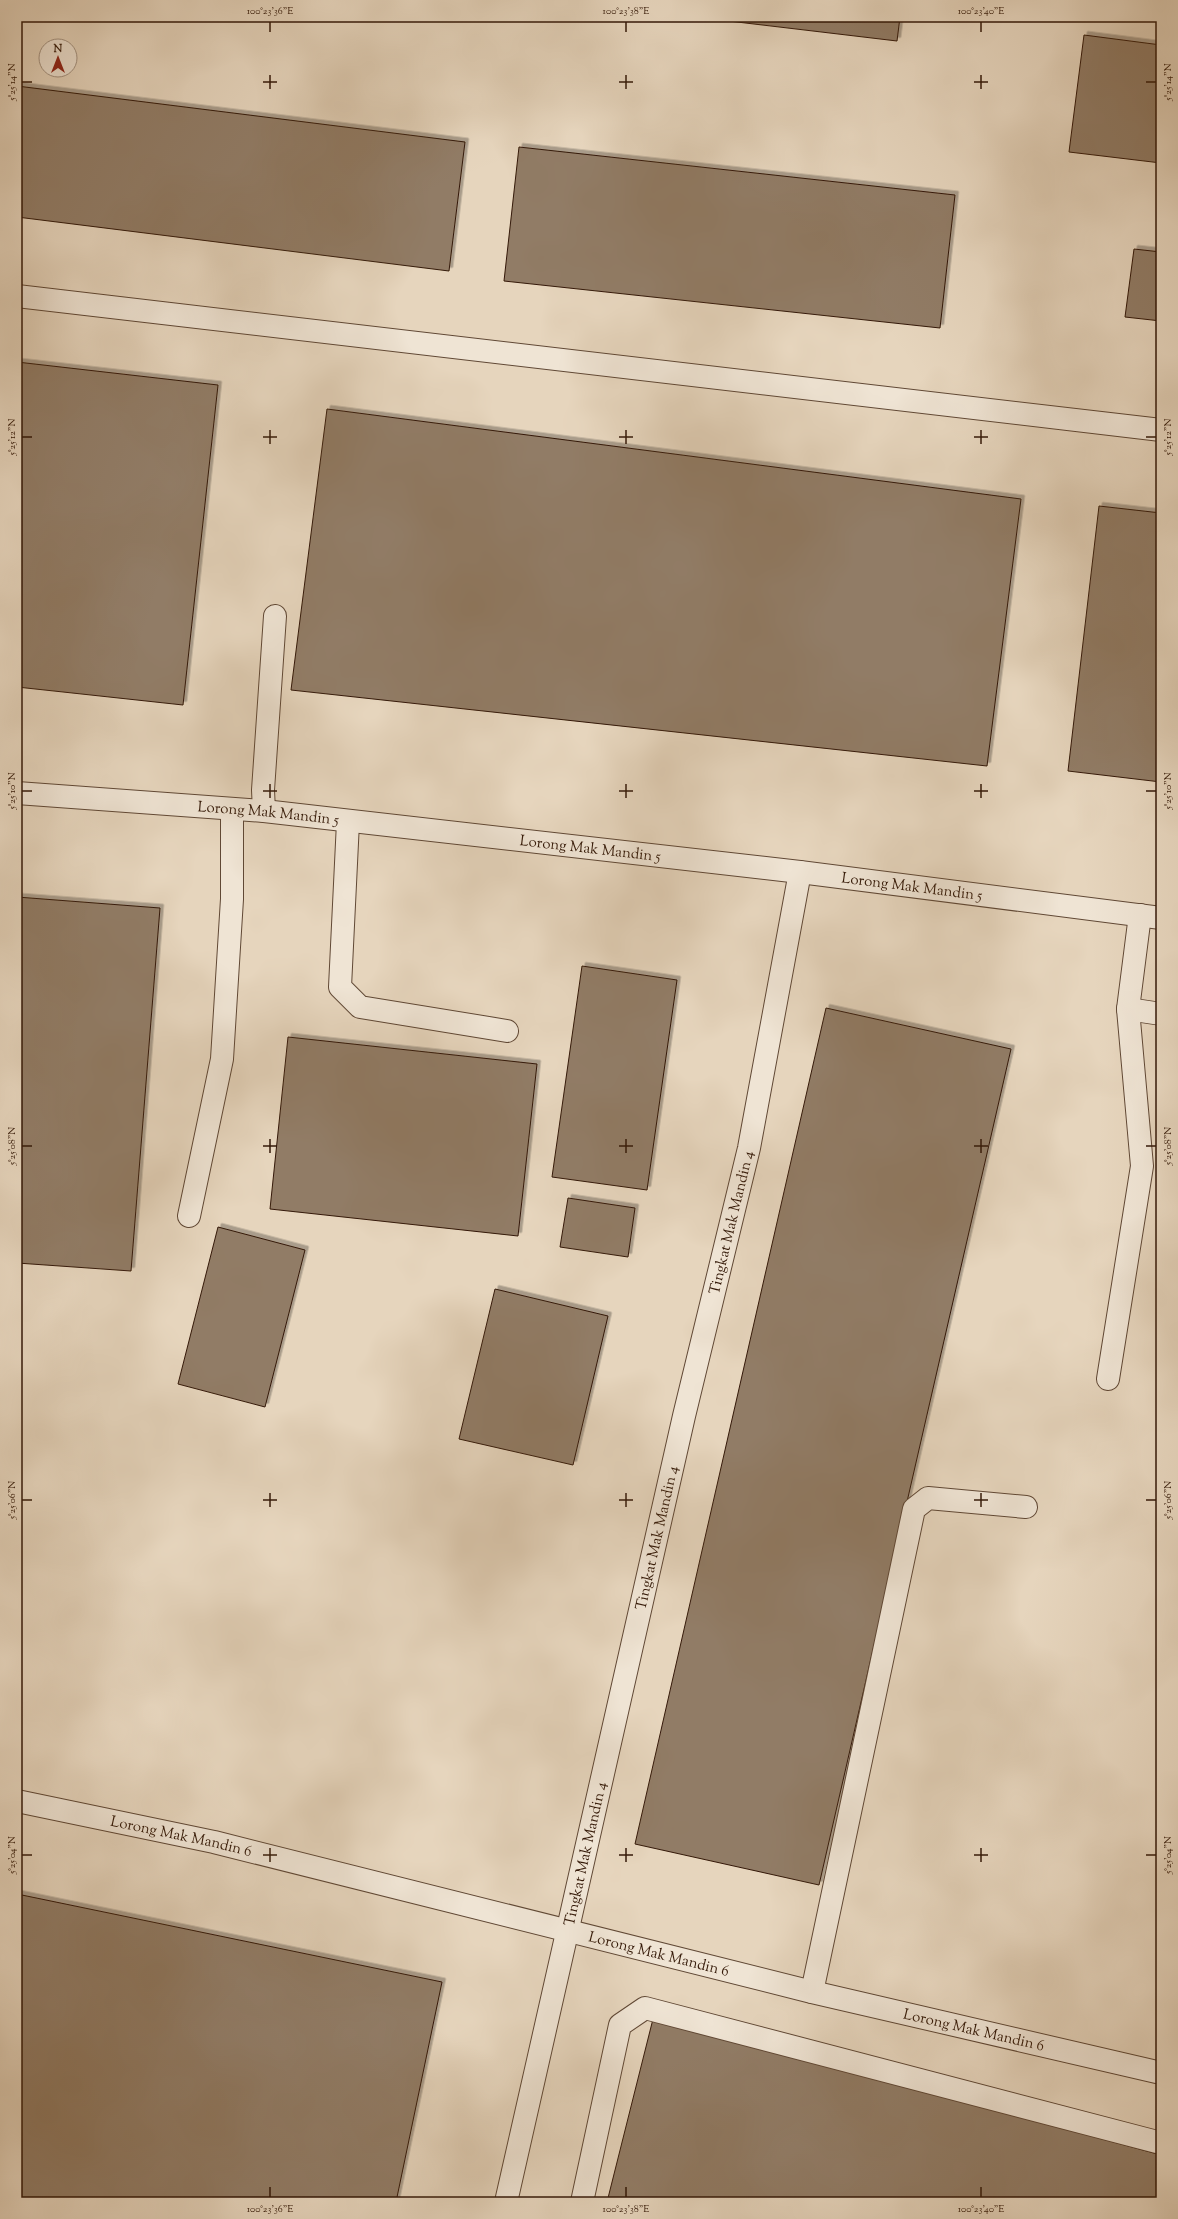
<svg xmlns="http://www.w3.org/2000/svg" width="1178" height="2219" font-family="'Sorts Mill Goudy',serif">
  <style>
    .building { fill: #917b66; stroke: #341908; filter: url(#shadow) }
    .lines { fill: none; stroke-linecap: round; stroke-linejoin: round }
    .minor-casing { stroke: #604835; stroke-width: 24 }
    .minor { stroke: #efe4d4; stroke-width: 22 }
    .ticks { fill: none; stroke: #341908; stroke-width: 1.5 }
    .labels { text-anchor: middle; stroke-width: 4; stroke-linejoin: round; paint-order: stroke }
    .street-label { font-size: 15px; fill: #341908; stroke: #efe4d4 }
    .neatline { fill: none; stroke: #341908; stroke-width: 1.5 }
    .ticks-label { font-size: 10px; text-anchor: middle; fill: #341908 }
  </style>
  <defs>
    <filter id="shadow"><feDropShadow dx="3.5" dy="-3.5" stdDeviation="0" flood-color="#0004"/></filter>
  </defs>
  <rect width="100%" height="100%" fill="#e6d5bd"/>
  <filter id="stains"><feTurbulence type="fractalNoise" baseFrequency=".005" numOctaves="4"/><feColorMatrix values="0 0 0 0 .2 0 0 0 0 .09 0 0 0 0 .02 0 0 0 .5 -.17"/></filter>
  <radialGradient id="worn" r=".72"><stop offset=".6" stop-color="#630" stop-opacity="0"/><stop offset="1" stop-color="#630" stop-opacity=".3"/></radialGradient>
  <g class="building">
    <polygon points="695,17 900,17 897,41"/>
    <polygon points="1084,35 1161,45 1161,163 1069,152"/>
    <polygon points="17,86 465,142 449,271 17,217"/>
    <polygon points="519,147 955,195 940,328 504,281"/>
    <polygon points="1134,249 1161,252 1161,321 1125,317"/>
    <polygon points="17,362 218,385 183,705 17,687"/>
    <polygon points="327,409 1021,499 987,766 291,690"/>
    <polygon points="1099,506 1161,513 1161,782 1068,771"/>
    <polygon points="17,897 160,908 131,1271 17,1263"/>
    <polygon points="582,966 677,980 647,1190 552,1177"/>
    <polygon points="826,1008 1011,1049 819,1885 635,1844"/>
    <polygon points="288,1037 537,1064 518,1236 270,1209"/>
    <polygon points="568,1198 635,1208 628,1257 560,1247"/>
    <polygon points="218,1227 305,1250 265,1407 178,1384"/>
    <polygon points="495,1289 608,1316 573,1465 459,1439"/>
    <polygon points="17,1894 442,1982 396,2202 17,2202"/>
    <polygon points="654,2015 1161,2155 1161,2202 607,2202"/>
  </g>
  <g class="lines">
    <defs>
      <g id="minor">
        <polyline points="17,296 1161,430"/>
        <path id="s1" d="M17,793L264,811L800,872L1161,918"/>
        <polyline points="264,811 263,790 275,616"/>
        <polyline points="348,822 340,987 360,1007 507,1031"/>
        <polyline points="1128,1009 1161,1014"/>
        <polyline points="189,1216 222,1059 232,899 232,809"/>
        <polyline points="1108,1379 1142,1166 1128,1009 1140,915"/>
        <path id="s2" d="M17,1801L214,1842L812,1992L1161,2073"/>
        <polyline points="812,1992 914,1509 928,1498 1026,1507"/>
        <path id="s3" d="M506,2202L684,1416L749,1148L800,872"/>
        <polyline points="582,2202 620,2025 645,2008 1161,2143"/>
      </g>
    </defs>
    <use href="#minor" class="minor-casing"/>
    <use href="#minor" class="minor"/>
  </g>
  <path class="ticks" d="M270,22V32M626,22V32M981,22V32M270,75V89M626,75V89M981,75V89M22,82H32M263,82H277M619,82H633M974,82H988M1146,82H1156M270,430V444M626,430V444M981,430V444M22,437H32M263,437H277M619,437H633M974,437H988M1146,437H1156M270,784V798M626,784V798M981,784V798M22,791H32M263,791H277M619,791H633M974,791H988M1146,791H1156M270,1139V1153M626,1139V1153M981,1139V1153M22,1146H32M263,1146H277M619,1146H633M974,1146H988M1146,1146H1156M270,1493V1507M626,1493V1507M981,1493V1507M22,1500H32M263,1500H277M619,1500H633M974,1500H988M1146,1500H1156M270,1848V1862M626,1848V1862M981,1848V1862M22,1855H32M263,1855H277M619,1855H633M974,1855H988M1146,1855H1156M270,2187V2197M626,2187V2197M981,2187V2197"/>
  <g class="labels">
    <g class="street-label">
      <text dy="5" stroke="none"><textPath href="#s1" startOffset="252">Lorong Mak Mandin 5</textPath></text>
      <text dy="5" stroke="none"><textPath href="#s1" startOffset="576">Lorong Mak Mandin 5</textPath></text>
      <text dy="5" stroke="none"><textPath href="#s1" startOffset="900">Lorong Mak Mandin 5</textPath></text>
      <text dy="5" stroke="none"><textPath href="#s3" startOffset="1005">Tingkat Mak Mandin 4</textPath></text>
      <text dy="5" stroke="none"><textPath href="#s3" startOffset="681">Tingkat Mak Mandin 4</textPath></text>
      <text dy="5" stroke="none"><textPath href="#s2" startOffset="168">Lorong Mak Mandin 6</textPath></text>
      <text dy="5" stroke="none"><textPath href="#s3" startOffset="357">Tingkat Mak Mandin 4</textPath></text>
      <text dy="5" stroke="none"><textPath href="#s2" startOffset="660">Lorong Mak Mandin 6</textPath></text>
      <text dy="5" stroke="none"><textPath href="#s2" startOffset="984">Lorong Mak Mandin 6</textPath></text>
    </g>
  </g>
  <rect width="1178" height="2219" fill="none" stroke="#e6d5bd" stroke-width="44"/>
  <g transform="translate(58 58)"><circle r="19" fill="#efe4d4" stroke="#a49382"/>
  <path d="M0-3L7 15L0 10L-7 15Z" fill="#8f2418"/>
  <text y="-6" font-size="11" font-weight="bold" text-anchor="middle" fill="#341908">N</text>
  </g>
  <rect x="22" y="22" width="1134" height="2175" class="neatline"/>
  <g class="ticks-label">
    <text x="270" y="14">100°23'36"E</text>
    <text x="626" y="14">100°23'38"E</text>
    <text x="981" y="14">100°23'40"E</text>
    <text transform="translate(11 82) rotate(-90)" y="4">5°25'14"N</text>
    <text transform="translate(1167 82) rotate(-90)" y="4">5°25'14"N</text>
    <text transform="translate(11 437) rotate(-90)" y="4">5°25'12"N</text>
    <text transform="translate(1167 437) rotate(-90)" y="4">5°25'12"N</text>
    <text transform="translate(11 791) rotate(-90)" y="4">5°25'10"N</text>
    <text transform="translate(1167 791) rotate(-90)" y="4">5°25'10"N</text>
    <text transform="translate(11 1146) rotate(-90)" y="4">5°25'08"N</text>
    <text transform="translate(1167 1146) rotate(-90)" y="4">5°25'08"N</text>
    <text transform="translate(11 1500) rotate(-90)" y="4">5°25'06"N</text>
    <text transform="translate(1167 1500) rotate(-90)" y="4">5°25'06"N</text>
    <text transform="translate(11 1855) rotate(-90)" y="4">5°25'04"N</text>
    <text transform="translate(1167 1855) rotate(-90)" y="4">5°25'04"N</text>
    <text x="270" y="2212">100°23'36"E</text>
    <text x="626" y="2212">100°23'38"E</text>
    <text x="981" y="2212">100°23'40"E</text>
  </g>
  <rect width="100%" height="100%" filter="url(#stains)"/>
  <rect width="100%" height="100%" fill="url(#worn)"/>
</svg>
